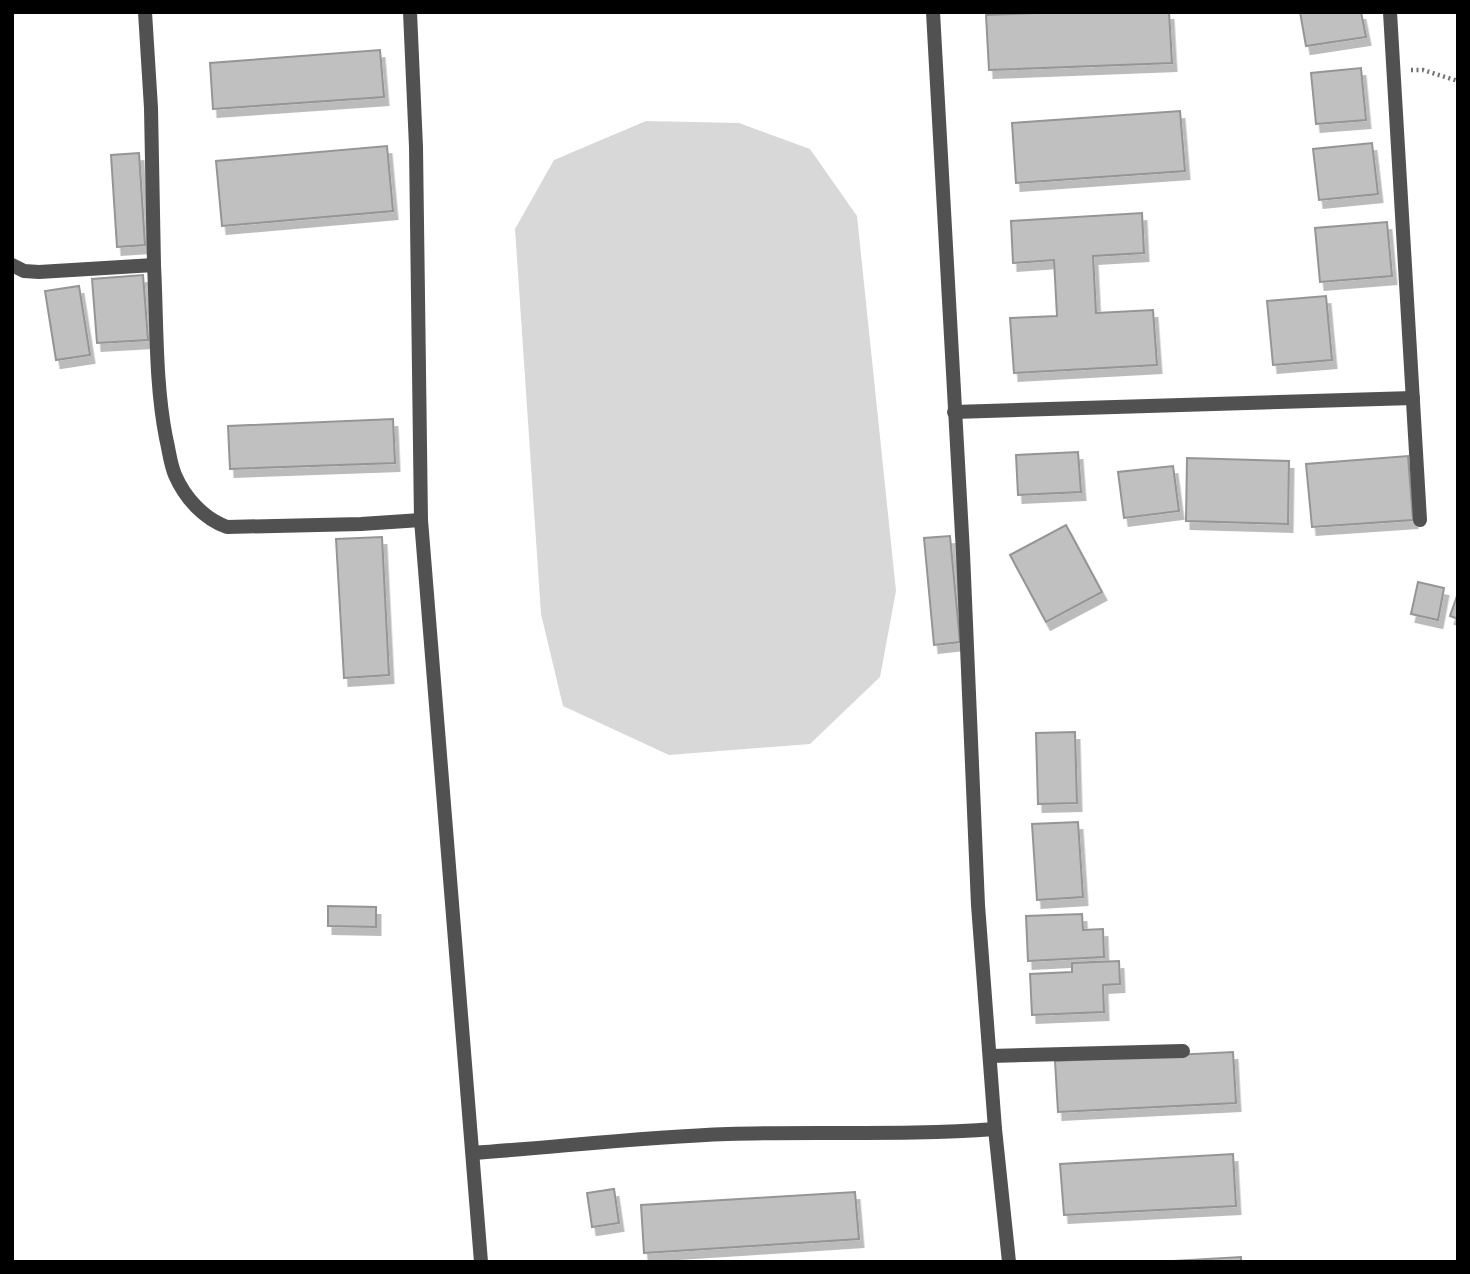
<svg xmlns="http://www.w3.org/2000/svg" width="1470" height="1274" font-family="Raleway,sans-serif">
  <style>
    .green { fill: #d8d8d8 }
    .building { fill: #c0c0c0; stroke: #959595; stroke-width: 2; filter: url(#shadow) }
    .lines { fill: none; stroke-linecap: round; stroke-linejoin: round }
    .path { stroke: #737373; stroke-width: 4.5; stroke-dasharray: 2 3.5; stroke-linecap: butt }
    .service { stroke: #515151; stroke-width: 14 }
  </style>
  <defs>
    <filter id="shadow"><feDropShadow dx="4.5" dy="8" stdDeviation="0" flood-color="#0004"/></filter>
  </defs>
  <rect width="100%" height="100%" fill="#fff"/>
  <polygon class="green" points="646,121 739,123 810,149 857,216 896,591 880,677 810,744 669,755 563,706 541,614 515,229 554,160"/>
  <g class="building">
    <polygon points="1060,12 1169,12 1172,63 989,70 986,15"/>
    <polygon points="1300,12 1361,12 1366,37 1306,46"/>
    <polygon points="380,50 384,97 213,109 210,63"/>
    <polygon points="1361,68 1366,120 1316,124 1311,73"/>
    <polygon points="1180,111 1185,171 1016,183 1012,123"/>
    <polygon points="1372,143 1378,194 1319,200 1313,149"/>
    <polygon points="387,146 393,211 222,226 216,161"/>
    <polygon points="139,153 145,245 117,247 111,155"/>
    <polygon points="1142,213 1144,253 1093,256 1096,313 1153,310 1157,365 1014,373 1010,318 1057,316 1054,260 1013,263 1011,221"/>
    <polygon points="1387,222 1392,276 1320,282 1315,228"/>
    <polygon points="143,275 148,340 97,343 92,279"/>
    <polygon points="79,286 90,355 56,360 45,291"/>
    <polygon points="1326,296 1332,360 1273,365 1267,301"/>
    <polygon points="393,419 395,463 230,469 228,426"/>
    <polygon points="1078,452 1081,492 1018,495 1016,455"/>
    <polygon points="1408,456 1413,520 1312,527 1306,464"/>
    <polygon points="1187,458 1289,461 1288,524 1186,521"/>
    <polygon points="1173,466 1179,511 1124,518 1118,472"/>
    <polygon points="1066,525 1102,592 1046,622 1010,555"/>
    <polygon points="950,536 960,642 934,645 924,538"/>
    <polygon points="382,537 389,675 344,678 336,539"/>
    <polygon points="1418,582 1444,588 1438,620 1411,614"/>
    <polygon points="1458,593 1458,619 1450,616"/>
    <polygon points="1075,732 1077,803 1038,804 1036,733"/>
    <polygon points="1078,822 1083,897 1037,900 1032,824"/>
    <polygon points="328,906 376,907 376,927 328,926"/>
    <polygon points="1082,914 1083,930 1103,929 1104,957 1028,961 1026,916"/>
    <polygon points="1119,961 1120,984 1103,985 1104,1012 1032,1015 1030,974 1072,972 1072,963"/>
    <polygon points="1233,1052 1236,1103 1058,1112 1055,1061"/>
    <polygon points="1233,1154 1236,1206 1064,1215 1060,1164"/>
    <polygon points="614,1189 619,1223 592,1227 587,1193"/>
    <polygon points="855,1192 859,1239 644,1253 641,1205"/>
    <polygon points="1241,1257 1241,1262 1156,1262"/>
  </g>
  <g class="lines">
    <polyline class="path" points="1411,70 1423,70 1458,81"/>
    <g class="service">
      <polyline points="145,12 151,108 154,265"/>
      <polyline points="1390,12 1420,520"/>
      <path d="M12,265L24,271L39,272L154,265C157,322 155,382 166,438C169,450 170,463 175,475C185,498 203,518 227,527L361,524L421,520L416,147L410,12"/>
      <polyline points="954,412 1413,398"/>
      <polyline points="421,520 481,1262"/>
      <polyline points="990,1056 1183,1051"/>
      <polyline points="995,1129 1009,1262"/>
      <path d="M473,1153C558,1147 643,1137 728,1134C817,1131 906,1136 995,1129L978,905L963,553L933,12"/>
    </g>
  </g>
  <rect width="1470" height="1274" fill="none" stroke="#000000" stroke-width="28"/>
</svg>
